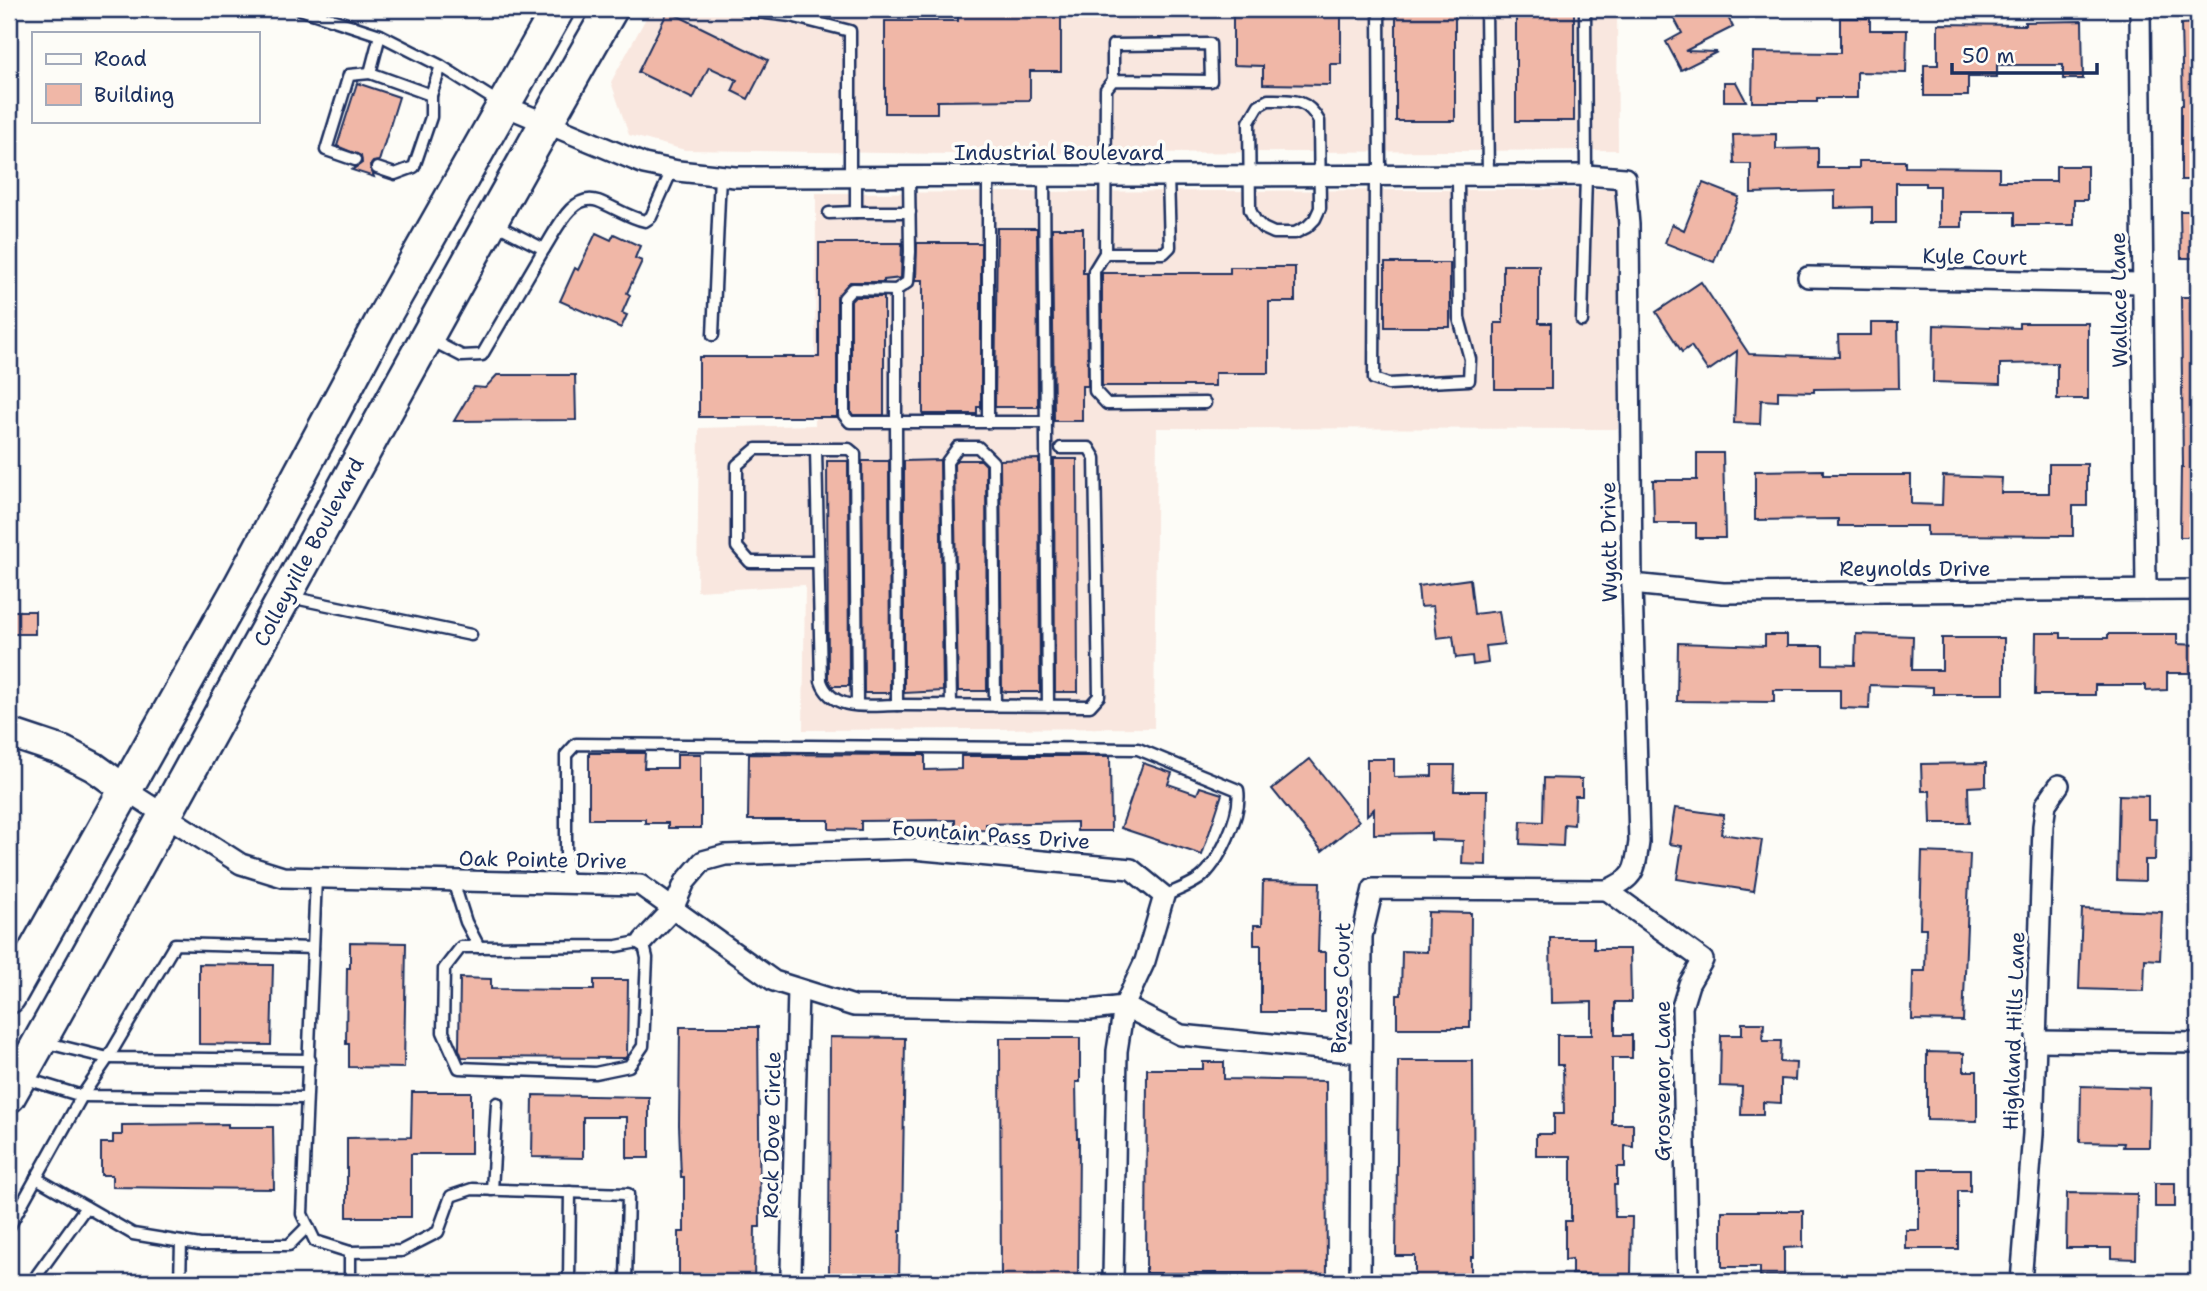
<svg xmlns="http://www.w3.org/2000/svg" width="2207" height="1291" font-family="'Shantell Sans',sans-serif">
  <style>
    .built { fill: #f9e7df }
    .building { fill: #f0b7a7; stroke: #1b2f5e; stroke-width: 2 }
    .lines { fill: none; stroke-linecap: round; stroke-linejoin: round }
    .service-casing { stroke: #1b2f5e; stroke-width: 15 }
    .minor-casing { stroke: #1b2f5e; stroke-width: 24 }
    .secondary-casing { stroke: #1b2f5e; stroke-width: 33 }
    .primary-casing { stroke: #1b2f5e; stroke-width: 37 }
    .service { stroke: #fdfcf7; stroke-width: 10 }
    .minor { stroke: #fdfcf7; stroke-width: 19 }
    .secondary { stroke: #fdfcf7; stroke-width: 28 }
    .primary { stroke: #fdfcf7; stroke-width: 32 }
    .labels { text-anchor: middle; stroke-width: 7; stroke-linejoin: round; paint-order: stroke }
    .street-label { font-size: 21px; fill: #1b2f5e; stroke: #fdfcf7 }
  </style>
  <rect width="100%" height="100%" fill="#fdfcf7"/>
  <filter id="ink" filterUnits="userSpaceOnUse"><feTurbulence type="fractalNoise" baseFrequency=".0143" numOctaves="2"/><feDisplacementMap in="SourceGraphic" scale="14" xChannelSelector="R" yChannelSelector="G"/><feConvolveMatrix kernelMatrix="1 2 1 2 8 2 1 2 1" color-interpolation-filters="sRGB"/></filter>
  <g filter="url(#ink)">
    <g class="built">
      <polygon points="651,9 1617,9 1618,150 950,154 685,150 629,135 611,82"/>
      <polygon points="1618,189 1618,429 1157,428 1154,728 803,730 805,585 697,591 699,428 815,425 816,193"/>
    </g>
    <g class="building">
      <polygon points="958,9 1061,9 1061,71 1030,71 1030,100 937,101 937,113 885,113 885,21 958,21"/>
      <polygon points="1233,9 1341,9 1341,64 1330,64 1330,85 1263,84 1263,66 1233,65"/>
      <rect x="1396" y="9" width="59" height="112"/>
      <rect x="1516" y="9" width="58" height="112"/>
      <polygon points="1669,9 1724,9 1733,27 1685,51 1717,52 1681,70 1666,42 1682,33"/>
      <polygon points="668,11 768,60 748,99 732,91 737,80 709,67 693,99 638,72"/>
      <polygon points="1840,18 1870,18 1870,30 1907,30 1906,73 1857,72 1857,98 1817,98 1817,102 1752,102 1753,52 1840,53"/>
      <polygon points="2082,21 2083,79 2063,79 2063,65 1997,65 1997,77 1968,77 1968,96 1924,96 1924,65 1938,65 1938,24 2025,25 2025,22"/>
      <polygon points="2198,23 2198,180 2181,180 2181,105 2183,105 2181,24"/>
      <polygon points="1724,82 1736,82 1746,101 1724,101"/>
      <polygon points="357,83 399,97 379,161 373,162 370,166 374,177 352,170 362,163 361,156 337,146"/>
      <polygon points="1776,134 1776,149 1818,148 1818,168 1859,168 1859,161 1905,161 1905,167 1999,168 1999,181 2056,181 2056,166 2087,166 2087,200 2074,200 2074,225 2015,225 2015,212 1962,212 1962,227 1939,227 1939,186 1925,186 1925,183 1896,183 1896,223 1872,223 1872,207 1835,208 1835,191 1751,193 1751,164 1734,164 1733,135"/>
      <polygon points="1703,183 1739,197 1714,262 1665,243 1672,224 1684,230"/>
      <polygon points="2180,211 2198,211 2198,258 2181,258"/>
      <polygon points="997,228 1037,228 1038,407 995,407"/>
      <polygon points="1052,228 1083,228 1083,273 1087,273 1088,386 1082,386 1082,421 1054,421"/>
      <polygon points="596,233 611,240 614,234 640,246 635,258 642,261 627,293 630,295 622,313 627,315 621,328 560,301 575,268 578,270"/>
      <polygon points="819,243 902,243 901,278 884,280 884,282 850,282 837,297 837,417 699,417 699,357 819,357"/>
      <polygon points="917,243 981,243 981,407 977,407 977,414 923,414 923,280 916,280"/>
      <rect x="1385" y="263" width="65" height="64"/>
      <polygon points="1503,265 1539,265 1539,323 1551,323 1551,389 1495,389 1495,323 1503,323"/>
      <polygon points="1230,267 1295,267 1295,302 1269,302 1269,373 1215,373 1215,386 1102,386 1102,273 1230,273"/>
      <polygon points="1701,282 1749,354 1839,357 1838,335 1871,335 1871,323 1898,323 1899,388 1814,389 1814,392 1778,391 1778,401 1761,400 1760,424 1734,423 1737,351 1708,371 1691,346 1682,352 1656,312"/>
      <polygon points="855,297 884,297 884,415 853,415 851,412 851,301"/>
      <polygon points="2181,297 2198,297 2198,537 2180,537 2181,467 2183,467"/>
      <polygon points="2019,323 2088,323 2088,399 2057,399 2057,363 2000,364 2000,384 1933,382 1934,325 2019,328"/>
      <polygon points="497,375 575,375 576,420 454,421 474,387 485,388"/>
      <polygon points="1697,453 1723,453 1725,538 1696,538 1696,523 1654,523 1653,480 1697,480"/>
      <polygon points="1039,459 1040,692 1007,692 1002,691 1000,460"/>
      <polygon points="1054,459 1077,459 1078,692 1055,692"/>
      <polygon points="940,460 943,691 904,693 904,461"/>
      <polygon points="957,460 981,460 986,465 987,691 958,691 954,464"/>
      <polygon points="827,461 848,461 849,686 832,686 828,679"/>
      <polygon points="862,461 889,461 890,693 864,693"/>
      <polygon points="2049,464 2087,464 2087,506 2073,506 2073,536 1927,535 1927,526 1838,526 1838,519 1755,520 1755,471 1823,470 1823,475 1911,475 1911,504 1942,505 1943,476 2002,478 2001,493 2049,493"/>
      <polygon points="1470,579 1474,614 1499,611 1504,644 1486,646 1488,663 1473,665 1472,656 1456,658 1453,636 1437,638 1433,606 1420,607 1418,586"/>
      <rect x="9" y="611" width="26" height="23"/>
      <polygon points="2036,633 2061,633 2061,638 2108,638 2108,634 2177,634 2177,644 2198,645 2198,673 2167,673 2167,690 2146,691 2146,685 2095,685 2095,695 2035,695"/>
      <polygon points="1856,634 1913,636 1912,670 1942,670 1942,638 2004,638 2004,694 1933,694 1933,687 1870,685 1869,709 1840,708 1840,690 1774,690 1774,702 1677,701 1678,643 1765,646 1765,635 1787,635 1787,646 1823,646 1823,664 1855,665"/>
      <polygon points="589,753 645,753 644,768 677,768 677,754 701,754 701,828 668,828 668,823 645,823 645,819 589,819"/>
      <polygon points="749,754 925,755 925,770 961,769 961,756 1110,756 1111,831 1077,831 1077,822 986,824 986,830 955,831 955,820 861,821 861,830 829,829 829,820 748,820"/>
      <polygon points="1310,759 1359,821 1322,851 1272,789"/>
      <polygon points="1367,759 1394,759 1394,777 1432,776 1432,765 1455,765 1454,791 1487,791 1486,865 1462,864 1463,841 1431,840 1431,833 1374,834 1374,809 1367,815"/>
      <polygon points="1143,763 1172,773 1168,784 1197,794 1200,787 1222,794 1202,855 1121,828"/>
      <polygon points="1986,763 1986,786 1968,787 1969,823 1931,823 1930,791 1922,791 1921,764"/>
      <polygon points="1544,778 1582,779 1582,796 1575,796 1574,825 1564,824 1563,846 1520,844 1521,821 1543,822"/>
      <polygon points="2119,795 2148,796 2148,819 2156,819 2155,860 2145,860 2145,881 2117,880"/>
      <polygon points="1675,808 1724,815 1721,834 1762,840 1754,891 1677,879 1682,846 1669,844"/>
      <polygon points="1922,852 1970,854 1963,1021 1912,1020 1913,971 1925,971 1926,928 1920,928"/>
      <polygon points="1263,881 1320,882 1318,952 1325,952 1325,1012 1261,1012 1261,945 1254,945 1254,925 1262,925"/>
      <polygon points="2082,909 2162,912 2160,960 2145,959 2144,991 2079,989"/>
      <polygon points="1428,912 1471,913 1470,1028 1397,1028 1397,995 1401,995 1402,951 1427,952"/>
      <polygon points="1550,938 1594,938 1594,949 1630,949 1631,1002 1615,1002 1615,1035 1632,1035 1632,1058 1612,1058 1612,1124 1633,1124 1633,1147 1625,1146 1625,1167 1617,1167 1617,1185 1614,1185 1615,1217 1632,1217 1631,1274 1572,1274 1572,1259 1565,1260 1565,1221 1571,1221 1571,1156 1536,1156 1536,1134 1554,1134 1554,1114 1564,1114 1563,1065 1557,1065 1557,1035 1592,1035 1592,1002 1551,1003"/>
      <polygon points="350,942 406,943 404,1068 349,1067 349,1044 346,1044 347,968 350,968"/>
      <polygon points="199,964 273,965 271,1045 199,1044"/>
      <polygon points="460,978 491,979 491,989 569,990 594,990 594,980 628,980 627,1056 625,1058 462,1057 459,1049"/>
      <polygon points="1742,1023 1764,1023 1763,1041 1781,1041 1780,1062 1796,1063 1795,1080 1781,1079 1781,1103 1763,1102 1763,1115 1741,1115 1742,1087 1720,1086 1721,1035 1742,1035"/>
      <polygon points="680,1027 758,1027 760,1227 755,1227 754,1282 697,1282 697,1276 679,1276 679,1232 684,1232 684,1177 681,1177 679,1125"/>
      <polygon points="830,1037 905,1038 902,1231 900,1231 899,1280 829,1279"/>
      <polygon points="1000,1038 1080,1038 1080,1082 1076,1082 1077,1138 1079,1138 1078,1281 1001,1281"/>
      <polygon points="1927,1052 1964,1053 1964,1071 1977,1071 1977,1121 1927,1120"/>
      <polygon points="1398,1061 1473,1061 1474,1257 1471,1257 1471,1282 1415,1282 1415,1256 1396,1256"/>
      <polygon points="1203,1062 1224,1062 1224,1079 1326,1081 1327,1282 1249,1282 1249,1273 1146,1273 1147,1069 1203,1069"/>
      <polygon points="2081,1086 2150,1088 2149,1147 2123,1147 2124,1143 2080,1142"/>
      <polygon points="412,1092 471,1092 471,1154 411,1154 411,1217 347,1217 347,1138 411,1137"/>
      <polygon points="533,1095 649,1097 649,1158 627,1158 627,1117 583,1117 583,1158 532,1157"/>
      <polygon points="228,1124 228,1127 273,1127 274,1189 112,1187 112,1175 101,1175 101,1143 113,1143 113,1135 122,1135 122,1125"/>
      <polygon points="1919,1169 1970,1169 1970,1191 1958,1191 1958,1249 1906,1249 1906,1230 1919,1230"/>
      <rect x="2155" y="1183" width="20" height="24"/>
      <polygon points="2067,1193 2137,1194 2136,1259 2111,1258 2111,1248 2066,1248"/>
      <polygon points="1722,1211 1803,1211 1803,1247 1784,1248 1784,1276 1760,1276 1760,1267 1722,1267"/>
    </g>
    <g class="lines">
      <defs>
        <g id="service">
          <polyline points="300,9 380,35"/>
          <polyline points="744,9 748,11 791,16 850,31 850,177"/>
          <polyline points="1379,9 1380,176"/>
          <polyline points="1486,9 1488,175"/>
          <polyline points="441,66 431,95 370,73 380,35 441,66 501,104"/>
          <polyline points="1113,80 1211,81 1210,44 1113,45 1113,80 1106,89 1105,253 1094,271 1095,391 1107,404 1205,403"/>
          <path d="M1268,100C1291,100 1307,98 1319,121L1320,208L1315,219L1307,227L1295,233H1274L1263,228L1255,220L1250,210L1249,122L1259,105Z"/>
          <polyline points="355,160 326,150 349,75 370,73"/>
          <polyline points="377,168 395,174 414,167 431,117 431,95"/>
          <polyline points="988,176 988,422"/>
          <polyline points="1044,176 1048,706"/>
          <polyline points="1375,176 1374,379 1388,384 1469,380 1470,359 1459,318 1458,176"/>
          <polyline points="856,177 856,212 910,212"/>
          <polyline points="829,213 856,212"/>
          <path d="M544,249C556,231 572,192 598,201C614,207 628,217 645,221L651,217L672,170"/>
          <polyline points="1105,253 1164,253 1170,247 1168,176"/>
          <polyline points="896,290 896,422 1046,422"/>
          <polyline points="1582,321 1586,175 1585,9"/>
          <polyline points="713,335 720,175"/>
          <polyline points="429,339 462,356 482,355 544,249 493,223"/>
          <polyline points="816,449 849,449 855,454 857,705"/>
          <path d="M818,562H750L737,547V465L756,449H816L821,681C832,713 870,705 897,705L896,422H850L844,415V298L852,289L896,290L908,282L910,252L909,176"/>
          <polyline points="290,597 471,635"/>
          <polyline points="897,705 1090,706 1099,696 1095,458 1089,448 1061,448"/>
          <polyline points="951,706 947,462 958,447 978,447 993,462 995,706"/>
          <polyline points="316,878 302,1214 315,1241 350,1252 401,1251 438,1232 451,1196 472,1189 628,1194 626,1282"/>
          <polyline points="453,881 466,922 479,947"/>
          <path d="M566,883V755L576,744L1138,749L1238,790C1242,814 1219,864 1199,879C1189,886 1175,891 1164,896"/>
          <polygon points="643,941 647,958 643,1046 629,1066 595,1073 459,1068 443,1032 444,969 461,947 617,946"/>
          <polyline points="43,1042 108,1058 310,1060"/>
          <polyline points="23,1078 82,1096 306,1098"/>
          <polyline points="36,1178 133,1234 200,1245 289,1245 308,1226"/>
          <polyline points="492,1190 497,1103"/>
          <polyline points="9,1227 82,1096 108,1058 175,944 313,948"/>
          <polyline points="37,1275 86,1207"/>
          <polyline points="180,1282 181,1242"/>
          <polyline points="350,1282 350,1252"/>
          <polyline points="569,1282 570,1192"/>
        </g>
        <g id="minor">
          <polyline points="2140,9 2146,590"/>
          <path d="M505,106L644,164L678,171L735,177L1586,175L1625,178L1629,225L1632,584L1639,842C1635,871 1635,878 1607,890L1373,889L1362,936L1360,1282"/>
          <polyline points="1808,277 2141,283"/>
          <polyline points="1632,584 1723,593 2198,590"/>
          <polyline points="126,790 241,864 283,877 640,885 774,981 854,1006 1090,1010 1124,1006 1181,1035 1361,1053"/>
          <polyline points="1607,890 1703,960 1689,984 1682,1007 1688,1282"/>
          <polyline points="643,941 673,909 685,882 703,861 725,855 913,849 1131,869 1164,896 1145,961 1124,1006 1117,1051 1113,1278 1111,1282"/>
          <polyline points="2037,1041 2198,1043"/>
          <polyline points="793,1282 791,1272 798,989"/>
          <polyline points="2021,1282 2033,1134 2043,826 2046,804 2059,785"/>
        </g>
        <polyline id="secondary" points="9,733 63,751 94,767 126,790"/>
        <g id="primary">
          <polyline points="9,997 241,584 386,313 558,9"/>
          <path d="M9,1096C213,735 405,368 611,9"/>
        </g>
      </defs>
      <use href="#service" class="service-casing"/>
      <use href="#minor" class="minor-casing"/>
      <use href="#secondary" class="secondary-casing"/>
      <use href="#primary" class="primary-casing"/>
      <use href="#service" class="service"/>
      <use href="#minor" class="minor"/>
      <use href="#secondary" class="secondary"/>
      <use href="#primary" class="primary"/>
    </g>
  </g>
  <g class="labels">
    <g class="street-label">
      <text x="1059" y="160">Industrial Boulevard</text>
      <text transform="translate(1975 257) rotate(1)" y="7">Kyle Court</text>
      <text transform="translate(2119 300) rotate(-91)" y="7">Wallace Lane</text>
      <text transform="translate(1609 542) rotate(-91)" y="7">Wyatt Drive</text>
      <text transform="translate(309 552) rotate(-62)" y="7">Colleyville Boulevard</text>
      <text x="1915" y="576">Reynolds Drive</text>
      <text transform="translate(991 835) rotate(4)" y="7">Fountain Pass Drive</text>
      <text transform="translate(543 860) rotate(1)" y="7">Oak Pointe Drive</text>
      <text transform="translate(1341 988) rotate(-88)" y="7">Brazos Court</text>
      <text transform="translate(2014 1031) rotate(-88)" y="7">Highland Hills Lane</text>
      <text transform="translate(1663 1081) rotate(-90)" y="7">Grosvenor Lane</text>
      <text transform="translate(772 1135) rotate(-89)" y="7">Rock Dove Circle</text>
    </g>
  </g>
  <rect width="2207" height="1291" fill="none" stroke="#fdfcf7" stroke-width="35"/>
  <rect x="18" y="18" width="2172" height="1256" fill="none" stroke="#1b2f5e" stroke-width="2.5" filter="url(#ink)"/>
  <rect x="32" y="32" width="228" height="91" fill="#fdfcf7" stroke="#a3aaba" stroke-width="2"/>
  <rect x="46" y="54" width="35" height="10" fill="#fdfcf7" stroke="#a3aaba" stroke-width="2"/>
  <text x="94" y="66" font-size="21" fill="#1b2f5e">Road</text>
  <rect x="46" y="84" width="35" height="21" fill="#f0b7a7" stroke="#a3aaba" stroke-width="2"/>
  <text x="94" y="102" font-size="21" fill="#1b2f5e">Building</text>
  <path d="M1952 63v10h145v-10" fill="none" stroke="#1b2f5e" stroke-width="3.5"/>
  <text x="1962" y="63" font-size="21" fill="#1b2f5e" stroke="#fdfcf7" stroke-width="5" paint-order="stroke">50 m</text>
</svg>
